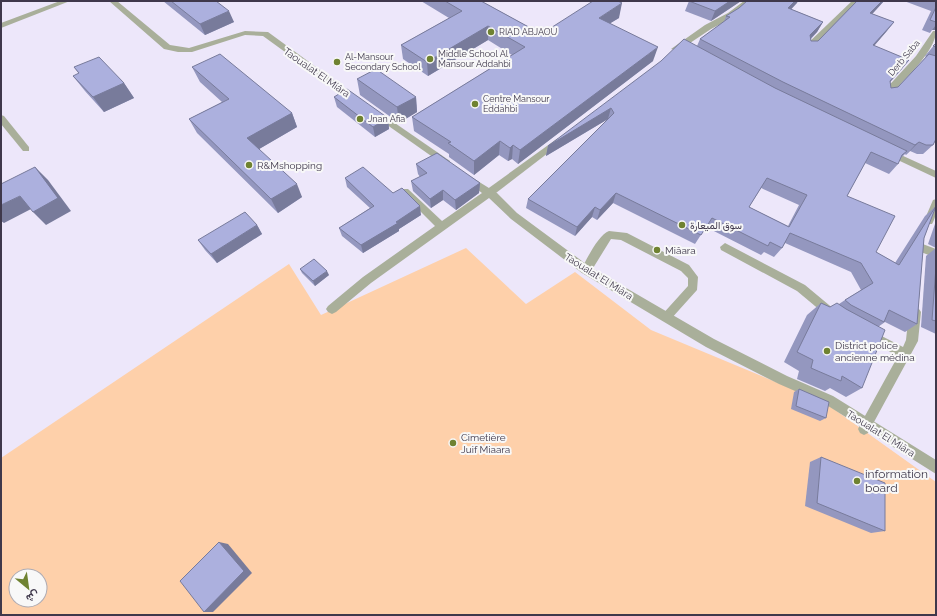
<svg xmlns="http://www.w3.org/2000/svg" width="937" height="616" font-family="Raleway,Vazirmatn,sans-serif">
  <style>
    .green { fill: #fed0aa; fill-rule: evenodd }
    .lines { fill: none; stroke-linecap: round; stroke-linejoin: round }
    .service { fill: #a9af9a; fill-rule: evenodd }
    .minor { fill: #a9af9a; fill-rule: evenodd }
    .wall { fill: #9497bf; fill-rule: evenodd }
    .shaded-wall { fill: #787b9b }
    .building { fill: #acb0de; stroke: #787b9b; fill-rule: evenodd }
    .poi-dot { fill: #6f8231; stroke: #f8f8f8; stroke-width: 1.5 }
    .labels { text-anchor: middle; stroke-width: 4; stroke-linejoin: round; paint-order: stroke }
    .far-poi-label { font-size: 9px; fill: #3f384b; stroke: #f8f8f8; text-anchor: start }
    .far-street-label { font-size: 9px; fill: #3f384b; stroke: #f8f8f8 }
    .street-label { font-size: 10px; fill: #3f384b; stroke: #f8f8f8 }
    .poi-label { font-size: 10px; fill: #3f384b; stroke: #f8f8f8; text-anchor: start }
    .near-poi-label { font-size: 12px; fill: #3f384b; stroke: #f8f8f8; text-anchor: start }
  </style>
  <rect width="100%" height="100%" fill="#ede7fa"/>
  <path class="green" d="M466,248L526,304L575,272L651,330L824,402L936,482V615H1V458L289,264L321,315ZM16,576H40V600H16Z"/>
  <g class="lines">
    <g class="service">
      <polygon points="744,1 752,1 734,17 711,29 678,51 671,49 705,25 728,13"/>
      <polygon points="852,1 860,1 811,50 805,50 805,46"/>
      <path d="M933,31H936C936,51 903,81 889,96H883V92L916,56Z"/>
      <polygon points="558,138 562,141 561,143 492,196 486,196 484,193 486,190"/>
      <polygon points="888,149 936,171 936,178 885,154 883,152"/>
      <path d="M936,199C936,208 937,216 932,224H926L924,221L933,200Z"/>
      <path d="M609,231L627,233L689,265L698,277L697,290L670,320L666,322L662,320L660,317L688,286V278L681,271L621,240L611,239L590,273H582L581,270C586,260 599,234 609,231Z"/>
      <polygon points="725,243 805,285 835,310 837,313 835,316 831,318 827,316 797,291 721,250 720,247"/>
      <polygon points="920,243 936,249 936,258 916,250 915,247"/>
      <polygon points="915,307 919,309 921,312 918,341 868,433 864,435 860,433 858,429 860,425 898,356 864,338 862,334 864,330 868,329 903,347 906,340 909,312 911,309"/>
    </g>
    <g class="minor">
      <polygon points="60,1 70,1 1,28 1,23"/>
      <polygon points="109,1 117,1 170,45 189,48 245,31 268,32 361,100 357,103 354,102 263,36 245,35 192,52 178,52 164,49"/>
      <polygon points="376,110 450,161 450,165 444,165 373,115 373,111"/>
      <polygon points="1,115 4,116 29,147 29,151 23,151 1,124"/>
      <polygon points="468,175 497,193 517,213 590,267 714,339 787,376 833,396 936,460 936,474 825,404 779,384 706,347 582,273 511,219 489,198 371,283 336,312 332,314 328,312 326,309 328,306 363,277 435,226 400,191 402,189 408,189 442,221 482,193 465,180 463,178"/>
    </g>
  </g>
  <g class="wall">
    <polygon points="163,1 216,1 234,22 205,35"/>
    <polygon points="421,1 481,1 536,31 546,31 619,18 610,23 653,61 518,164 512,159 508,161 499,155 474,175 449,157 449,154 414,131 412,117 512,55 488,40 428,76 403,59 401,45 449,18"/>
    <polygon points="689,1 741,1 711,21 685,11"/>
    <path d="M747,1H798L791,9L823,22L817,32L811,39V41H818L857,1H884L872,14L894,22L886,32L874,46L909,60L901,70L890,82L891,88L898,87L926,57L925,56L936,43V139L933,145L923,154H917L910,151L906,155L905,154L901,158L898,164L889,174L865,163L847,196L876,252L895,263L925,216L936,206L924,238L917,324L905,332L885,322L878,327L862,388L846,397L830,388L825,391L797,379L799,371L784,362L807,315L821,303L830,307L839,304L845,300L861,290L851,272L785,243L782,248L774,257L764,252L761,255L706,227L695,244L613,203L597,220L592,217L575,236L526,208L528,199L608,119L546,156L548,146L697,46L700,39L724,22L726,16L739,8ZM761,188L799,205L788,226L749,207Z"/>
    <polygon points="904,1 936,1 936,30 932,30 930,33 922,30 931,11"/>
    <polygon points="74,67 124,83 134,98 104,112 85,91 73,76 79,74"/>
    <polygon points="192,67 292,113 297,127 259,149 302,197 278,213 197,133 189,119 222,102 200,82"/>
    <polygon points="357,79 416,97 417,112 399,123 360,95"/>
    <polygon points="334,97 388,118 389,129 375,137 337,107"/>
    <polygon points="416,164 480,183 479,193 456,210 443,200 431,208 413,191 411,181 420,177 418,174"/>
    <polygon points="345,178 393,193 421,215 399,229 399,231 363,253 342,236 339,228 370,208 347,187"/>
    <polygon points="936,221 936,248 928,244"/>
    <polygon points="257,225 262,234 217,263 205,250 198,240"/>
    <polygon points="936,248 936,334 921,327 926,256"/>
    <polygon points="300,269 329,275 315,286 302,273"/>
    <polygon points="799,389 826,418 820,421 791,409 794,392"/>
    <polygon points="821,457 885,531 871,533 805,506 810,462"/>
  </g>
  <g class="shaded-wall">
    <polygon points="730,1 741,1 711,21 715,11"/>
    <polygon points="795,1 798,1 797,3 783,18 788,8"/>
    <polygon points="882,1 884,1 864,23 870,13"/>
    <polygon points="622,3 619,18 596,32 599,18"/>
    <polygon points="229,11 234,22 205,35 200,24"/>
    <polygon points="823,22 817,32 804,45 810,35"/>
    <polygon points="894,22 886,32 866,55 873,45"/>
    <polygon points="936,25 936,30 932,30"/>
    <polygon points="488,26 488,40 428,76 427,62"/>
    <polygon points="658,47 653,61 518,164 520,150"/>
    <polygon points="909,60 901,70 882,91 890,81"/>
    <polygon points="124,83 134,98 104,112 93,97"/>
    <polygon points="416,97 417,112 399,123 397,107"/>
    <polygon points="611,108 608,119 546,156 548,146"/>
    <polygon points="292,113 297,127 254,152 247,138"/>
    <polygon points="388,118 389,129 375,137 373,127"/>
    <polygon points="500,141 499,155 474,175 474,161"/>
    <polygon points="919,142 906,155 915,145"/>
    <polygon points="513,145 512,159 508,161 510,148"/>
    <polygon points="35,167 48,180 71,211 46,225 33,212"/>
    <polygon points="480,183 479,193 456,210 455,200"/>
    <polygon points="297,184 302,197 278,213 271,199"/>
    <polygon points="443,190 443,200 431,208 430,199"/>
    <polygon points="616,193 613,203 597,220 600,210"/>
    <polygon points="20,196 33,208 4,223 1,221 1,205"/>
    <polygon points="420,206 421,215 399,229 399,231 363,253 361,245"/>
    <polygon points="595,207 592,217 575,236 577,227"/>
    <polygon points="257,225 262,234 217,263 211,254"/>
    <polygon points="327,271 329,275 315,286 313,281"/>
    <polygon points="219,542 228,544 252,573 213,612 204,612"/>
  </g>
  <g class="building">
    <polygon points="171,1 216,1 229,11 200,24"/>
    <polygon points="445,1 481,1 536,31 546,31 593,1 618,1 622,3 599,18 658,47 520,150 513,145 510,148 500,141 474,161 448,143 451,142 412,117 525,47 488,26 427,62 401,45 462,11"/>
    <polygon points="689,1 730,1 715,11"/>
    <polygon points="747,1 795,1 788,8 823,22 810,35 811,41 818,41 857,1 882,1 870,13 894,22 873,45 909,60 890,81 891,88 898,87 929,54 936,56 936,139 933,145 926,145 919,142 915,145 783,82 700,39 730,17 726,16 739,8"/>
    <polygon points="936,7 936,22 930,20"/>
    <path d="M684,39L775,88L907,151L902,155L898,164L871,152L847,196L895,216L876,252L899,265L936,206L924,238L917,324L889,310L884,322L851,305L845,300L873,283L861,263L790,233L782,248L770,242L768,246L712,218L701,235L616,193L600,210L595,207L577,227L528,199L614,113L611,108L548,146L661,61ZM767,178L807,195L789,227L749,207Z"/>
    <polygon points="936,43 936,47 933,46"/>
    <polygon points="220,54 292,113 247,138 297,184 271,199 189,119 229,99 192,67"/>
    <polygon points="99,57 124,83 93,97 73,76 79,73 74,67"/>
    <polygon points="376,69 416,97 397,107 357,79"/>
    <polygon points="347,89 388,118 373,127 334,97"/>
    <polygon points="437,153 480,183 455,200 443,190 430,199 411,181 427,173 416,164"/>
    <polygon points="35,167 58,198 33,212 20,196 1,205 1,184"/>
    <polygon points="363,167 393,193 402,188 420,206 396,222 398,223 361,245 339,228 374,206 345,178"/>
    <polygon points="245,212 257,225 211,254 198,240"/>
    <polygon points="314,259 327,271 313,281 300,269"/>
    <polygon points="936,267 936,321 932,320"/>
    <polygon points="821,303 830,307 837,303 846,309 885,330 862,388 842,376 841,381 811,368 813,360 797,352"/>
    <polygon points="799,389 829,402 826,418 796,406"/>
    <polygon points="821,457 885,483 885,531 817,503"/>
    <polygon points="219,542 244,571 204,612 180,581"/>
  </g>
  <g class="poi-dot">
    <circle cx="491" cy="32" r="4"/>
    <circle cx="430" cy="59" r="4"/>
    <circle cx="337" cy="62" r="4"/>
    <circle cx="475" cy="104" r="4"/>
    <circle cx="360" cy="119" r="4"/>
    <circle cx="249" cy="165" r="4"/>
    <circle cx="682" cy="225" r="4"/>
    <circle cx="657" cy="250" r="4"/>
    <circle cx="827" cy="351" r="4"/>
    <circle cx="453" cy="443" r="4"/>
    <circle cx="857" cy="481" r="4"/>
  </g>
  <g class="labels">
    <g class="far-poi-label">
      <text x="499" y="35">RIAD ABJAOU</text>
      <text x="438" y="57">Middle School Al<tspan x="438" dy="10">Mansour Addahbi</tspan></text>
      <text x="345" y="60">Al-Mansour<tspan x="345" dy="10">Secondary School</tspan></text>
      <text x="483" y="102">Centre Mansour<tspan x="483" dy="10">Eddahbi</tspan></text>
      <text x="368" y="122">Jnan Afia</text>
    </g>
    <g class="far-street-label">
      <text transform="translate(904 58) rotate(-50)" y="3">Derb Saba</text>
    </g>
    <g class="street-label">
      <text transform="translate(317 72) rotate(35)" y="4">Taoualat El Miâra</text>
      <text transform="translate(599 276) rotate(32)" y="4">Taoualat El Miâra</text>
      <text transform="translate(881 433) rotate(32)" y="4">Taoualat El Miâra</text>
    </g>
    <g class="poi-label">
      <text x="257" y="169">R&amp;Mshopping</text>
      <text x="690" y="229">سوق الميعارة</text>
      <text x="665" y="254">Miâara</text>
      <text x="835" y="349">District police<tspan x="835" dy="12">ancienne médina</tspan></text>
      <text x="461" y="441">Cimetière<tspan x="461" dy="12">Juif Miaara</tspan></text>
    </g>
    <g class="near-poi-label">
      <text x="865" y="478">information<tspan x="865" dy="14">board</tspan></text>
    </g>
  </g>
  <rect width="937" height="616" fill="none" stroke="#3f384b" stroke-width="4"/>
  <g transform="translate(28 588) rotate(151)"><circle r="19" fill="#f8f8f8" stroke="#aeabb3"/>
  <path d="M0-3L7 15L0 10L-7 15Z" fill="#6f8231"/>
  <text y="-6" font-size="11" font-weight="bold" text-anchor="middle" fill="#3f384b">ش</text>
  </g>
</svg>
